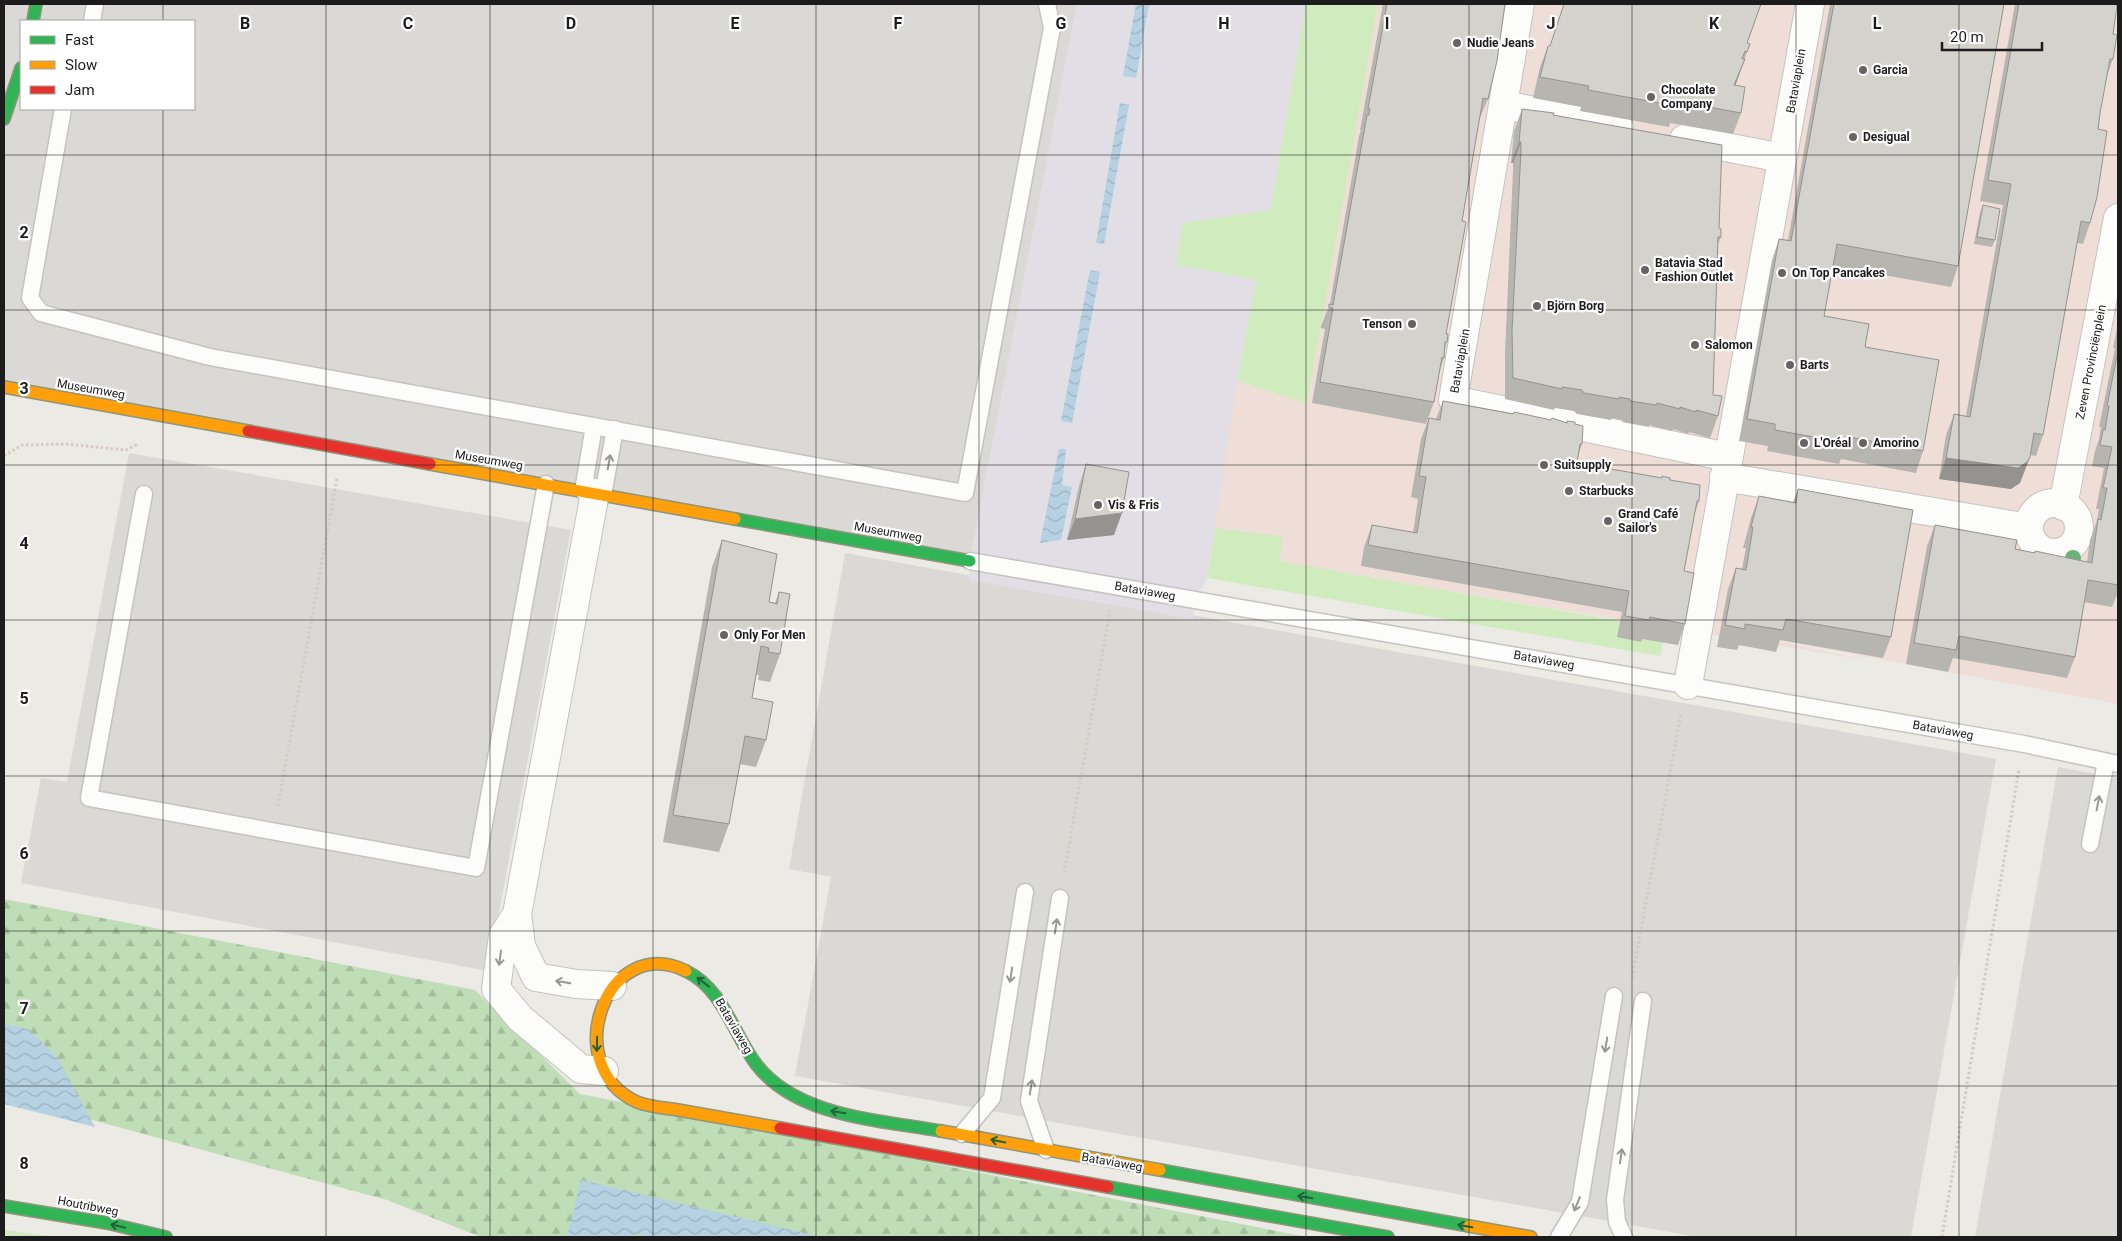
<svg xmlns="http://www.w3.org/2000/svg" width="2122" height="1241" font-family="Roboto,sans-serif">
  <style>
    .residential { fill: #dad9d6; fill-rule: evenodd }
    .commercial { fill: #efded8 }
    .grass { fill: #d0ecbf }
    .forest { fill: url(#forest-firs) }
    .plaza { fill: #e1dee5 }
    .water { fill: url(#water-waves) }
    .lines { fill: none; stroke-linecap: round; stroke-linejoin: round }
    .lane-casing { stroke: #c4c3c0; stroke-width: 19 }
    .street-casing { stroke: #c4c3c0; stroke-width: 30 }
    .fast-casing { stroke: #90957c; stroke-width: 14 }
    .slow-casing { stroke: #90957c; stroke-width: 14 }
    .jam-casing { stroke: #90957c; stroke-width: 14 }
    .path { stroke: #d7c9c3; stroke-width: 3; stroke-dasharray: 2.5 2.5; stroke-linecap: butt }
    .lane { stroke: #fcfcfb; stroke-width: 16 }
    .street { stroke: #fcfcfb; stroke-width: 28 }
    .fast { stroke: #30b455; stroke-width: 11 }
    .slow { stroke: #ff9f0a; stroke-width: 11 }
    .jam { stroke: #e5322d; stroke-width: 11 }
    .tree { fill: #6bb179 }
    .wall { fill: #b6b5b0 }
    .shaded-wall { fill: #949390 }
    .building { fill: #d4d2cd; stroke: #949390 }
    .oneway { stroke: #979797 }
    .oneway2 { stroke: #256036 }
    .grid { fill: none; stroke: #1c1c1c; stroke-width: 1; stroke-opacity: 0.55 }
    .poi-dot { fill: #656462; stroke: #fff; stroke-width: 2 }
    .labels { text-anchor: middle; stroke-width: 4.5; stroke-linejoin: round; paint-order: stroke }
    .poi-label { font-size: 12px; font-weight: bold; fill: #1c1c1c; stroke: #fff; text-anchor: start }
    .street-label { font-size: 12px; fill: #1c1c1c; stroke: #fff }
    .grid-label { font-size: 16px; text-anchor: middle; font-weight: bold; fill: #1c1c1c; stroke: #fff; stroke-width: 4.5; stroke-linejoin: round; paint-order: stroke }
  </style>
  <defs>
    <pattern id="forest-firs" width="22" height="20" patternUnits="userSpaceOnUse" patternTransform="scale(1.25)"><rect width="22" height="20" fill="#bfddb7"/><path d="M5 1l3.5 6h-7zM16 11l3.5 6h-7z" fill="#a4bd9d"/></pattern>
    <pattern id="water-waves" width="16" height="10" patternUnits="userSpaceOnUse" patternTransform="scale(1.25)"><rect width="16" height="10" fill="#b5d1e2"/><path d="M0 5q4-4 8 0t8 0" fill="none" stroke="#9bb3c1"/></pattern>
  </defs>
  <rect width="100%" height="100%" fill="#eceae4"/>
  <g class="residential">
    <path d="M4,4H1077L970,561L4,387ZM21,21H194V109H21Z"/>
    <polygon points="129,453 571,530 488,971 21,883 41,778 67,782"/>
    <polygon points="845,553 1996,759 1911,1237 1698,1237 795,1076 831,877 789,869"/>
    <polygon points="2058,767 2118,778 2118,1237 1975,1237"/>
  </g>
  <polygon class="commercial" points="1220,4 2118,4 2118,704 1751,635 1871,661 1124,537"/>
  <g class="grass">
    <polygon points="1306,4 1378,4 1307,404 1237,381 1256,280 1176,265 1182,223 1270,210"/>
    <polygon points="1215,528 1283,536 1279,561 1666,629 1660,656 1207,578"/>
    <polygon points="4,1230 58,1237 4,1237"/>
  </g>
  <polygon class="forest" points="4,899 475,990 580,1094 1307,1237 481,1237 387,1200 4,1096"/>
  <polygon class="plaza" points="1077,4 1306,4 1270,210 1182,223 1176,265 1256,280 1237,381 1207,578 1196,600 1192,619 969,580 970,561"/>
  <g class="water">
    <polygon points="1136,4 1149,4 1136,78 1123,76"/>
    <polygon points="1120,103 1129,105 1104,244 1096,243"/>
    <polygon points="1090,270 1100,272 1072,423 1061,421"/>
    <polygon points="1059,449 1066,449 1062,485 1072,487 1061,540 1040,543"/>
    <polygon points="4,1024 28,1029 57,1057 95,1127 4,1104"/>
    <polygon points="581,1180 821,1237 651,1237 638,1234 625,1237 567,1237"/>
  </g>
  <g class="lines">
    <defs>
      <g id="lane">
        <polyline points="92,21 95,4"/>
        <polyline points="63,109 30,298 41,313 210,357 965,493 1052,28 1047,4"/>
        <polyline points="583,491 594,426"/>
        <polyline points="144,494 89,798 476,868 546,484"/>
        <polyline points="603,495 615,429"/>
        <polyline points="970,561 2024,744 2118,764"/>
        <polyline points="2090,844 2106,762"/>
        <polyline points="962,1134 992,1098 1025,892"/>
        <polyline points="1046,1150 1029,1101 1060,898"/>
        <polyline points="1559,1237 1580,1202 1614,996"/>
        <polyline points="1624,1237 1617,1222 1615,1200 1643,1001"/>
      </g>
      <g id="street">
        <polyline points="1520,4 1453,400 1728,457"/>
        <polyline points="1503,105 1619,127"/>
        <polyline points="1684,139 1782,158"/>
        <polyline points="1724,477 2029,528"/>
        <polyline points="595,493 517,914 521,946 536,977 576,984 612,986"/>
        <circle cx="2054" cy="528" r="25"/>
        <polyline points="2063,506 2118,218"/>
        <polyline points="1688,685 1810,4"/>
        <polyline points="517,914 503,936 496,989 520,1018 581,1069 604,1071"/>
      </g>
      <g id="fast">
        <polyline points="33,21 36,4"/>
        <polyline points="4,119 21,68"/>
        <polyline points="735,519 970,561"/>
        <path d="M686,971C723,989 733,1033 756,1064C796,1117 880,1120 941,1131"/>
        <polyline points="1160,1170 1469,1226"/>
        <polyline points="1108,1187 1388,1237"/>
        <polyline points="4,1206 107,1223 166,1237"/>
      </g>
      <g id="slow">
        <polyline points="4,387 248,431"/>
        <polyline points="430,464 735,519"/>
        <path d="M686,971C606,932 558,1066 637,1102C649,1107 666,1108 678,1110C712,1116 746,1122 780,1128"/>
        <polyline points="941,1131 1160,1170"/>
        <polyline points="1469,1226 1531,1237"/>
      </g>
      <g id="jam">
        <polyline points="248,431 430,464"/>
        <polyline points="780,1128 1108,1187"/>
      </g>
    </defs>
    <use href="#lane" class="lane-casing"/>
    <use href="#street" class="street-casing"/>
    <use href="#fast" class="fast-casing"/>
    <use href="#slow" class="slow-casing"/>
    <use href="#jam" class="jam-casing"/>
    <g class="path">
      <polyline points="4,456 22,445 66,444 126,450 138,444"/>
      <polyline points="278,806 337,478"/>
      <polyline points="1064,873 1110,611"/>
      <polyline points="1632,978 1681,714"/>
      <polyline points="1942,1237 2019,769"/>
    </g>
    <use href="#lane" class="lane"/>
    <use href="#street" class="street"/>
    <use href="#fast" class="fast"/>
    <use href="#slow" class="slow"/>
    <use href="#jam" class="jam"/>
  </g>
  <circle class="tree" cx="2073" cy="558" r="8"/>
  <g class="wall">
    <polygon points="1383,4 1505,4 1488,99 1479,120 1462,221 1446,334 1447,342 1445,349 1444,358 1440,370 1434,402 1426,424 1312,403 1325,329 1321,328 1321,326 1330,304 1359,136 1361,130 1360,130"/>
    <polygon points="1564,4 1761,4 1747,43 1750,44 1735,85 1741,113 1733,134 1670,123 1669,127 1580,111 1581,107 1533,98 1540,67 1548,46 1550,46"/>
    <polygon points="1830,4 2004,4 1958,266 1951,287 1833,266 1824,316 1865,347 1923,451 1916,473 1841,459 1839,464 1767,451 1768,446 1739,441 1772,260 1779,239 1788,240"/>
    <polygon points="2015,4 2115,4 2113,59 2107,75 2100,113 2090,223 2083,244 2077,243 2043,435 2036,456 2030,455 2020,483 2011,489 1939,479 1946,435 1954,414 1966,416 2003,205 1980,201"/>
    <polygon points="1522,109 1553,115 1719,228 1721,237 1718,244 1713,395 1718,416 1710,438 1689,432 1688,434 1673,429 1672,431 1649,425 1649,427 1622,422 1623,420 1612,418 1611,420 1577,414 1574,411 1555,408 1554,410 1505,399 1505,353 1513,170 1513,163 1511,163 1514,131"/>
    <polygon points="1983,205 1995,240 1992,247 1974,244 1980,213"/>
    <polygon points="2118,324 2118,592 2112,607 2084,602 2075,657 2067,678 1953,658 1948,672 1906,664 1927,546 1935,525 2015,549 2087,562 2090,540 2097,520 2099,509 2096,509 2104,468 2092,466 2095,451 2099,439 2101,427 2099,427 2115,348 2113,348"/>
    <polygon points="1443,401 1575,424 1582,444 1578,456 1577,463 1670,480 1699,501 1695,513 1684,571 1685,624 1678,645 1642,639 1641,642 1617,637 1622,612 1361,566 1364,547 1372,525 1413,533 1418,499 1411,497 1421,439 1429,418 1436,419"/>
    <polygon points="1086,464 1114,535 1067,540 1079,486"/>
    <polygon points="1798,489 1891,637 1883,658 1780,640 1776,652 1739,645 1737,650 1717,647 1728,589 1736,568 1742,569 1746,548 1743,548 1751,518 1759,496 1793,502"/>
    <polygon points="722,540 769,602 775,603 779,592 780,654 770,682 758,680 759,675 756,675 752,698 766,740 756,767 740,764 729,824 719,852 663,842 712,567"/>
  </g>
  <g class="shaded-wall">
    <polygon points="1745,59 1737,81 1726,106 1734,85"/>
    <polygon points="1519,142 1521,142 1513,163 1511,163"/>
    <polygon points="2030,457 2020,483 2011,489 1939,479 1946,458"/>
    <polygon points="1122,513 1114,535 1067,540 1075,519"/>
  </g>
  <g class="building">
    <polygon points="1387,4 1505,4 1497,61 1488,99 1483,98 1462,221 1466,222 1446,334 1448,334 1447,342 1445,342 1444,358 1442,357 1434,402 1320,382 1333,308 1329,307 1329,304 1333,305 1367,115 1369,115 1370,109 1368,109"/>
    <polygon points="1564,4 1761,4 1747,43 1750,44 1747,52 1745,51 1742,59 1745,59 1734,85 1745,87 1741,113 1677,101 1676,106 1588,90 1589,86 1540,77 1548,46 1550,46"/>
    <polygon points="1834,4 2004,4 1958,266 1837,244 1824,316 1869,324 1865,347 1939,360 1923,451 1849,437 1847,443 1775,430 1775,424 1747,419 1779,239 1791,241"/>
    <polygon points="2019,4 2115,4 2117,6 2113,34 2117,35 2113,59 2110,59 2100,113 2098,129 2107,131 2097,197 2090,223 2081,221 2043,435 2034,433 2030,457 2027,462 2018,468 1946,458 1954,414 1970,417 2011,184 1988,180"/>
    <polygon points="1522,109 1554,113 1553,115 1722,145 1719,228 1721,229 1721,237 1718,237 1713,395 1722,396 1718,416 1696,410 1696,412 1680,407 1680,409 1657,403 1656,405 1630,401 1630,399 1619,397 1619,399 1584,393 1582,390 1562,387 1562,389 1513,378 1512,332 1521,149 1521,142 1519,142"/>
    <polygon points="1983,205 2000,209 1995,240 1977,237"/>
    <polygon points="2118,351 2118,585 2088,580 2075,657 1959,636 1956,650 1914,643 1935,525 2017,540 2015,549 2035,553 2035,551 2092,563 2098,519 2101,520 2107,488 2103,488 2112,447 2100,445 2103,430 2105,430 2109,406 2107,406"/>
    <polygon points="1443,401 1513,414 1514,412 1551,420 1552,418 1567,423 1567,421 1575,422 1575,424 1583,426 1582,444 1580,444 1577,463 1662,478 1662,476 1670,478 1670,480 1700,485 1699,501 1697,501 1684,571 1694,573 1685,624 1650,617 1649,620 1625,616 1629,591 1368,545 1372,525 1417,533 1426,477 1419,476 1429,418 1440,420"/>
    <polygon points="1086,464 1129,472 1122,513 1075,519"/>
    <polygon points="1798,489 1913,510 1891,637 1786,619 1783,630 1745,624 1745,629 1725,625 1736,568 1746,570 1753,527 1751,527 1759,496 1796,503"/>
    <polygon points="722,540 777,554 769,602 777,604 779,592 790,594 780,654 768,652 769,648 761,646 752,698 773,702 766,740 745,736 729,824 673,815"/>
  </g>
  <defs><path id="oneway-shaft" d="M-6 0H5M1.5-3L5.5 0L1.5 3" fill="none" stroke-width="1.6" stroke-linecap="round" stroke-linejoin="round" transform="scale(1.25)"/></defs>
  <g class="oneway">
    <use href="#oneway-shaft" transform="translate(609 462) rotate(-80)"/>
    <use href="#oneway-shaft" transform="translate(2098 803) rotate(-79)"/>
    <use href="#oneway-shaft" transform="translate(1056 926) rotate(-81)"/>
    <use href="#oneway-shaft" transform="translate(500 958) rotate(98)"/>
    <use href="#oneway-shaft" transform="translate(1011 975) rotate(99)"/>
    <use href="#oneway-shaft" transform="translate(563 982) rotate(-170)"/>
    <use href="#oneway-shaft" transform="translate(1606 1045) rotate(99)"/>
    <use href="#oneway-shaft" transform="translate(1031 1087) rotate(-81)"/>
    <use href="#oneway-shaft" transform="translate(1621 1156) rotate(-82)"/>
    <use href="#oneway-shaft" transform="translate(1577 1204) rotate(113)"/>
  </g>
  <g class="oneway2">
    <use href="#oneway-shaft" transform="translate(703 982) rotate(-142)"/>
    <use href="#oneway-shaft" transform="translate(597 1044) rotate(91)"/>
    <use href="#oneway-shaft" transform="translate(838 1112) rotate(-170)"/>
    <use href="#oneway-shaft" transform="translate(998 1141) rotate(-169)"/>
    <use href="#oneway-shaft" transform="translate(1305 1197) rotate(-170)"/>
    <use href="#oneway-shaft" transform="translate(118 1226) rotate(-166)"/>
    <use href="#oneway-shaft" transform="translate(1465 1226) rotate(-170)"/>
  </g>
  <path class="grid" d="M163,4V21M326,4V1237M490,4V1237M653,4V1237M816,4V1237M979,4V1237M1143,4V1237M1306,4V1237M1469,4V1237M1632,4V1237M1796,4V1237M1959,4V1237M163,109V1237M4,155H2118M4,310H2118M4,465H2118M4,620H2118M4,776H2118M4,931H2118M4,1086H2118"/>
  <g class="poi-dot">
    <circle cx="1457" cy="43" r="5"/>
    <circle cx="1863" cy="70" r="5"/>
    <circle cx="1651" cy="97" r="5"/>
    <circle cx="1853" cy="137" r="5"/>
    <circle cx="1645" cy="270" r="5"/>
    <circle cx="1782" cy="273" r="5"/>
    <circle cx="1537" cy="306" r="5"/>
    <circle cx="1412" cy="324" r="5"/>
    <circle cx="1695" cy="345" r="5"/>
    <circle cx="1790" cy="365" r="5"/>
    <circle cx="1804" cy="443" r="5"/>
    <circle cx="1863" cy="443" r="5"/>
    <circle cx="1544" cy="465" r="5"/>
    <circle cx="1569" cy="491" r="5"/>
    <circle cx="1098" cy="505" r="5"/>
    <circle cx="1608" cy="521" r="5"/>
    <circle cx="724" cy="635" r="5"/>
  </g>
  <g class="labels">
    <g class="poi-label">
      <text x="1467" y="47">Nudie Jeans</text>
      <text x="1873" y="74">Garcia</text>
      <text x="1661" y="94">Chocolate<tspan x="1661" dy="14">Company</tspan></text>
      <text x="1863" y="141">Desigual</text>
      <text x="1655" y="267">Batavia Stad<tspan x="1655" dy="14">Fashion Outlet</tspan></text>
      <text x="1792" y="277">On Top Pancakes</text>
      <text x="1547" y="310">Björn Borg</text>
      <text x="1402" y="328" text-anchor="end">Tenson</text>
      <text x="1705" y="349">Salomon</text>
      <text x="1800" y="369">Barts</text>
      <text x="1814" y="447">L'Oréal</text>
      <text x="1873" y="447">Amorino</text>
      <text x="1554" y="469">Suitsupply</text>
      <text x="1579" y="495">Starbucks</text>
      <text x="1108" y="509">Vis &amp; Fris</text>
      <text x="1618" y="518">Grand Café<tspan x="1618" dy="14">Sailor's</tspan></text>
      <text x="734" y="639">Only For Men</text>
    </g>
    <g class="street-label">
      <text transform="translate(1796 81) rotate(-80)" y="4">Bataviaplein</text>
      <text transform="translate(1460 361) rotate(-80)" y="4">Bataviaplein</text>
      <text transform="translate(2091 362) rotate(-79)" y="4">Zeven Provinciënplein</text>
      <text transform="translate(91 389) rotate(10)" y="4">Museumweg</text>
      <text transform="translate(489 460) rotate(10)" y="4">Museumweg</text>
      <text transform="translate(888 532) rotate(10)" y="4">Museumweg</text>
      <text transform="translate(1145 591) rotate(10)" y="4">Bataviaweg</text>
      <text transform="translate(1544 660) rotate(10)" y="4">Bataviaweg</text>
      <text transform="translate(1943 730) rotate(10)" y="4">Bataviaweg</text>
      <text transform="translate(734 1026) rotate(60)" y="4">Bataviaweg</text>
      <text transform="translate(1112 1162) rotate(10)" y="4">Bataviaweg</text>
      <text transform="translate(88 1206) rotate(11)" y="4">Houtribweg</text>
    </g>
  </g>
  <g class="grid-label">
    <text x="245" y="29">B</text>
    <text x="408" y="29">C</text>
    <text x="571" y="29">D</text>
    <text x="735" y="29">E</text>
    <text x="898" y="29">F</text>
    <text x="1061" y="29">G</text>
    <text x="1224" y="29">H</text>
    <text x="1387" y="29">I</text>
    <text x="1551" y="29">J</text>
    <text x="1714" y="29">K</text>
    <text x="1877" y="29">L</text>
    <text x="24" y="238">2</text>
    <text x="24" y="394">3</text>
    <text x="24" y="549">4</text>
    <text x="24" y="704">5</text>
    <text x="24" y="859">6</text>
    <text x="24" y="1014">7</text>
    <text x="24" y="1169">8</text>
  </g>
  <rect width="2122" height="1241" fill="none" stroke="#1c1c1c" stroke-width="10"/>
  <rect x="20" y="20" width="175" height="90" fill="#ffffff" stroke="#a4a4a4"/>
  <rect x="30" y="36" width="25" height="8" fill="#30b455" stroke="#a4a4a4"/>
  <text x="65" y="45" font-size="15" fill="#1c1c1c">Fast</text>
  <rect x="30" y="61" width="25" height="8" fill="#ff9f0a" stroke="#a4a4a4"/>
  <text x="65" y="70" font-size="15" fill="#1c1c1c">Slow</text>
  <rect x="30" y="86" width="25" height="8" fill="#e5322d" stroke="#a4a4a4"/>
  <text x="65" y="95" font-size="15" fill="#1c1c1c">Jam</text>
  <path d="M1942 42v8h100v-8" fill="none" stroke="#1c1c1c" stroke-width="2.5"/>
  <text x="1950" y="42" font-size="15" fill="#1c1c1c" stroke="#ffffff" stroke-width="4" paint-order="stroke">20 m</text>
</svg>
